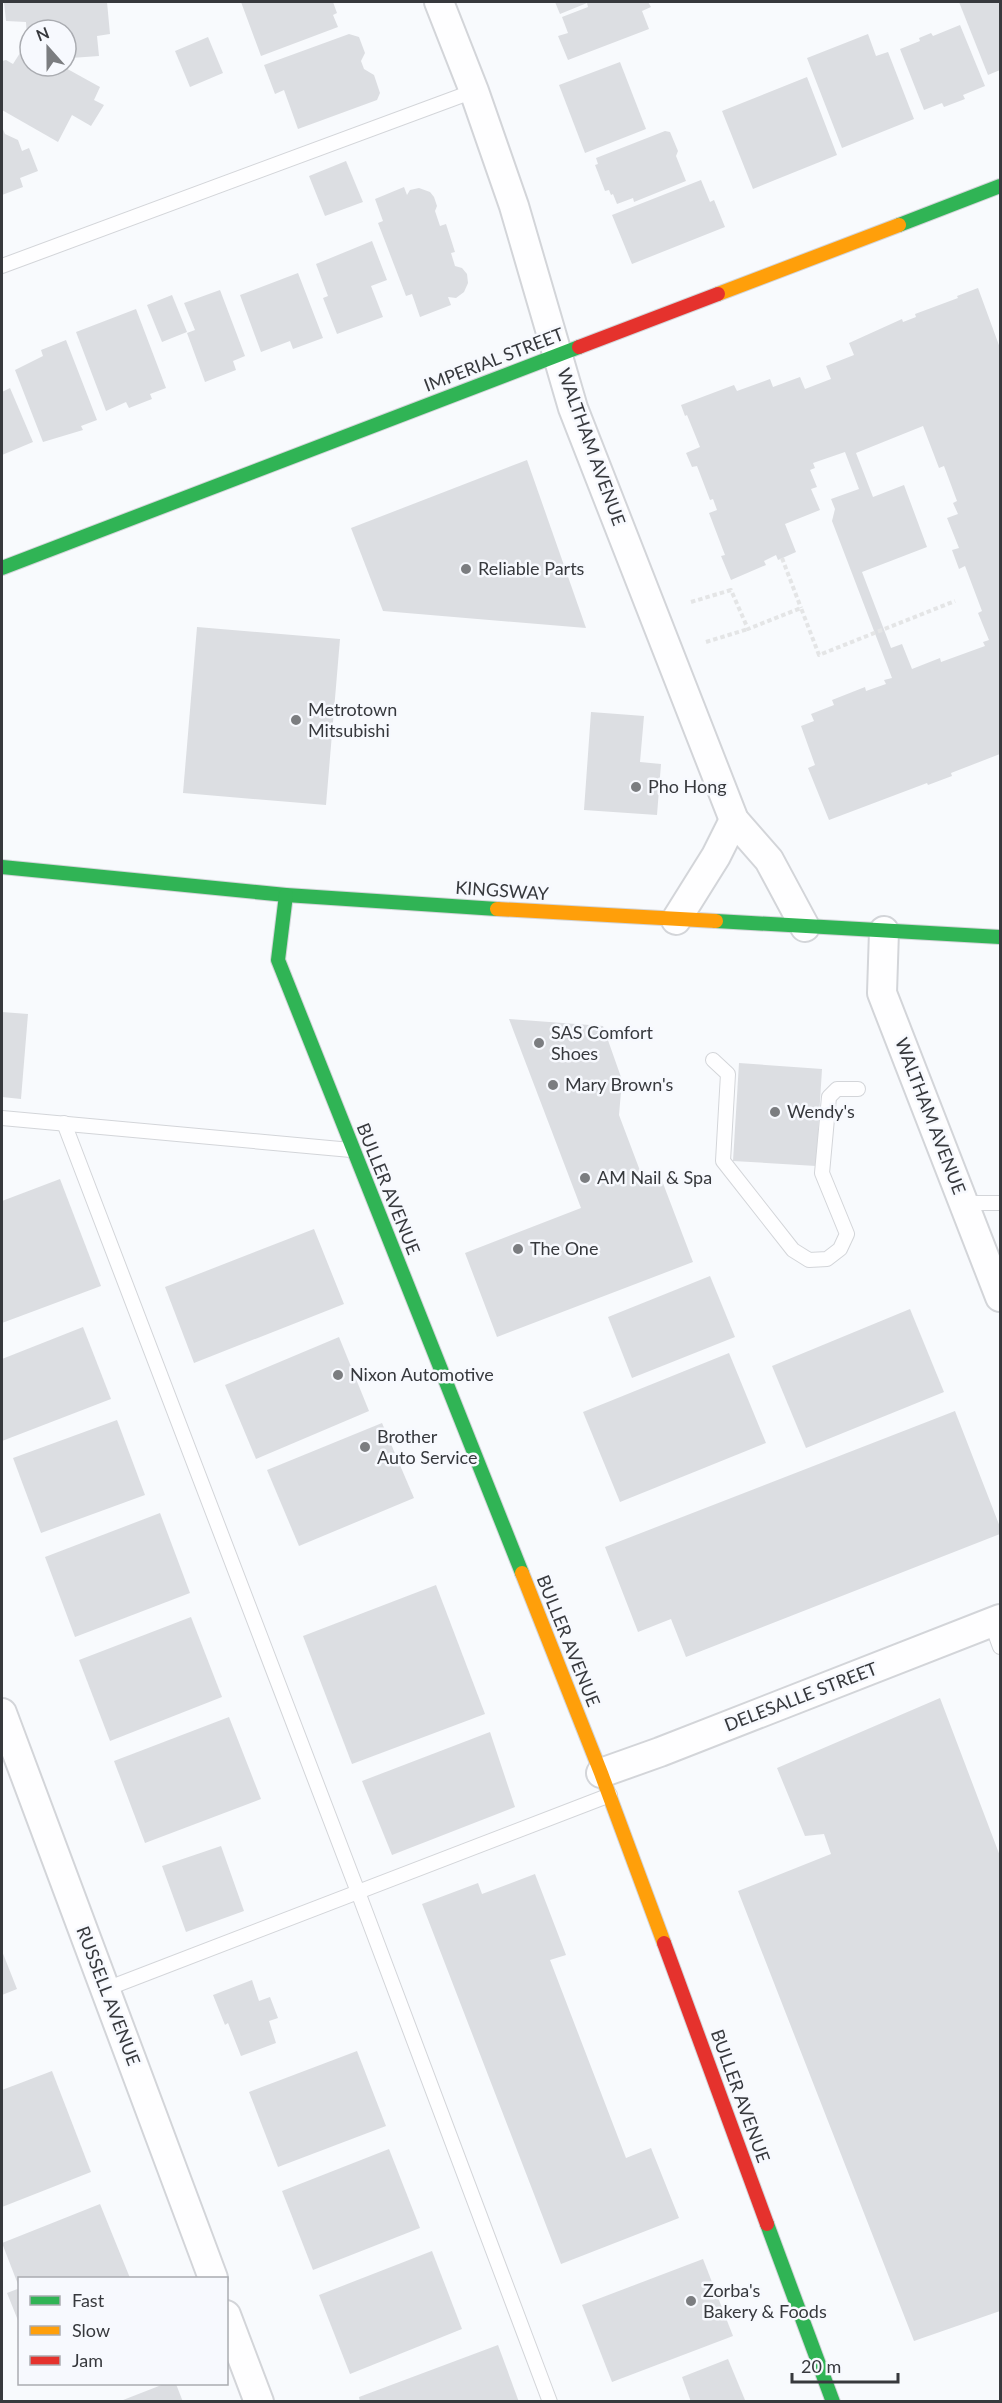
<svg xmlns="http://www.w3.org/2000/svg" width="1002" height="2403" font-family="Lato,sans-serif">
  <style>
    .building { fill: #dcdee2; fill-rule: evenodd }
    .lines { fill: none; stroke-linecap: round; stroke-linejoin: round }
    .lane-casing { stroke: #d3d5d9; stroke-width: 16 }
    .street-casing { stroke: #d3d5d9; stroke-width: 32 }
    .fast-casing { stroke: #d3d5d9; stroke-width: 16 }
    .slow-casing { stroke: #d3d5d9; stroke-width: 16 }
    .jam-casing { stroke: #d3d5d9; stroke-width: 16 }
    .path { stroke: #e4e5e6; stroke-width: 4; stroke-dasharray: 4.5 3; stroke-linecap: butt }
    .lane { stroke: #fefeff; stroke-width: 14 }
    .street { stroke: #fefeff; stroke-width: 28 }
    .fast { stroke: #30b455; stroke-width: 14 }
    .slow { stroke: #ff9f0a; stroke-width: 14 }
    .jam { stroke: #e5322d; stroke-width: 14 }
    .poi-dot { fill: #7b7d80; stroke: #f7f9fe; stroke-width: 2 }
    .labels { text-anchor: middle; stroke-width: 5; stroke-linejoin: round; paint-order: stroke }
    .street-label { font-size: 18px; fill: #37393d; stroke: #f7f9fe }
    .poi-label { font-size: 18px; fill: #37393d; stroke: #f7f9fe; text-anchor: start }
  </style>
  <rect width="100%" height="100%" fill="#f8fafd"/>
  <g class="building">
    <polygon points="4,2 107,2 110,34 97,36 99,56 71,58 71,51 66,52 66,30 30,30 30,38 27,38 26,22 6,21"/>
    <polygon points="241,2 333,2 337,13 333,15 338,27 261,56"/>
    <polygon points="555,2 648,2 651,7 642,11 649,29 568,60 558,36 568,33 562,17 588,7 587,3 560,14"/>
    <polygon points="959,2 1000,2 1000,70 988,75"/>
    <polygon points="960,25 985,86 963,95 965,99 944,107 942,103 924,110 900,49 920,41 919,38 931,33 933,36"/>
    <polygon points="349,34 359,37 365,53 361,61 364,69 374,75 380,93 377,100 298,129 284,90 275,94 264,65"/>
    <polygon points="868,34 876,56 888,52 914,119 842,148 807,58"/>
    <polygon points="208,37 223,73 190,87 175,51"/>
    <polygon points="20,53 30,58 30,66 62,66 100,87 94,100 104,105 91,126 72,115 58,142 2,110 2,61 6,60 13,64"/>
    <polygon points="620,62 646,129 585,153 559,85"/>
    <polygon points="807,77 837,155 753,189 722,111"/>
    <polygon points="2,127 5,134 18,140 22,151 29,148 38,171 20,178 23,187 2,195"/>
    <polygon points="665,131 670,132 678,151 676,156 686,181 634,202 633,198 617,204 613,194 611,195 609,190 605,191 595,165 598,164 596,158"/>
    <polygon points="346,161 363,202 325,216 309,176"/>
    <polygon points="701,180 710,202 714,200 725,227 632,264 612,215"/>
    <polygon points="404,187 407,195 410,190 419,188 430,192 434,197 437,206 435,211 440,226 446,224 455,252 451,253 455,266 462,268 467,274 468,283 464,292 456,298 448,297 451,305 420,317 412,294 406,296 378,223 383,221 375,199"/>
    <polygon points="372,241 387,280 371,286 383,317 337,334 323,298 328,296 316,264"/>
    <polygon points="298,273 323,338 293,349 290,341 261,352 240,295"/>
    <path d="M978,288L1000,348V754L951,773L952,776L928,785L927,783L829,820L808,768L815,765L801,726L814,721L811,714L834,705L832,700L865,687L866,691L886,684L884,680L892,678L832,521L835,509L831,499L859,489L845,452L813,463L815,468L810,470L817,487L811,489L820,510L785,524L796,552L778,560L776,555L764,561L766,565L731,580L721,556L725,555L709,513L717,510L713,499L710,500L697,466L692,467L686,453L700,447L687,415L685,416L681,405L734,385L737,391L770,379L773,387L800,377L805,389L831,379L826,366L854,355L849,343L902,319L903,322L916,317L915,314L958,298L957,296ZM923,426L939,468L944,466L957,501L953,503L958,514L947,518L959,548L952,550L959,569L965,566L982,611L978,613L989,640L983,642L985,646L941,662L940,658L912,669L902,644L891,648L862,572L927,547L904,485L873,497L856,453Z"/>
    <polygon points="220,290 245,356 233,361 236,370 205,382 187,333 195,330 184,303"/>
    <polygon points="172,295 187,332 162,342 147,305"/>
    <polygon points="136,309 166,388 150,394 152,399 129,408 126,402 106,411 76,332"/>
    <polygon points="66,340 97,420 81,426 83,430 43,442 15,370 43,356 41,350"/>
    <polygon points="10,388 33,442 2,455 2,392"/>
    <polygon points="527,460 586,628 383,611 351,528"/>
    <polygon points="197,627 340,639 326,805 183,793"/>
    <polygon points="591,712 644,716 640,762 661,764 657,815 584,810"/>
    <polygon points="2,1012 28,1014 21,1099 2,1097"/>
    <polygon points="509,1019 603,1026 622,1080 619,1115 645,1184 661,1178 693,1262 497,1337 465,1253 581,1208"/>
    <polygon points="739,1063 822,1069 816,1166 733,1161"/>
    <polygon points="60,1179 101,1286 2,1323 2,1201"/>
    <polygon points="314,1229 344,1304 194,1363 165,1287"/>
    <polygon points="710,1276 735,1337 632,1378 608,1317"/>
    <polygon points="910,1309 944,1392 806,1448 772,1366"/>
    <polygon points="83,1327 111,1399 2,1441 2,1359"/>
    <polygon points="339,1337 369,1411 256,1459 225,1385"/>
    <polygon points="729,1353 766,1443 620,1502 583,1412"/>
    <polygon points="955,1411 1000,1527 1000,1534 686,1657 671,1619 638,1632 605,1547"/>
    <polygon points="117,1420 145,1495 41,1533 13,1458"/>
    <polygon points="382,1423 414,1498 299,1546 267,1470"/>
    <polygon points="160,1513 190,1593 75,1637 45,1557"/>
    <polygon points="436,1585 485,1714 352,1764 303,1636"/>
    <polygon points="191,1617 222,1697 110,1741 79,1660"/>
    <polygon points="940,1698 1000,1856 1000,2311 914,2341 738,1891 831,1854 824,1834 805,1836 777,1768"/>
    <polygon points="229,1717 261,1799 145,1843 114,1761"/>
    <polygon points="490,1732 515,1807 392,1855 362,1781"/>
    <polygon points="221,1846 244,1911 186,1932 162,1866"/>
    <polygon points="535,1874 566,1955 550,1960 626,2158 651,2148 679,2218 561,2264 422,1904 478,1883 482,1894"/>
    <polygon points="2,1951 17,1989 2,1995"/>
    <polygon points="252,1980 259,2001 270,1997 278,2018 269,2021 276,2043 241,2056 228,2023 225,2025 213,1995"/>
    <polygon points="357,2051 386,2126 278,2167 249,2092"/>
    <polygon points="52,2071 91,2172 2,2207 2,2090"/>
    <polygon points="389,2149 420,2228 313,2270 282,2191"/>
    <polygon points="100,2204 130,2278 20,2278 19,2287 2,2243"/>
    <polygon points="432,2251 462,2329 350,2374 319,2295"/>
    <polygon points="703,2259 733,2336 612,2382 582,2305"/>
    <polygon points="20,2288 20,2323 19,2323 7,2293"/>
    <polygon points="498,2345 519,2402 360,2402 359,2397"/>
    <polygon points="728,2359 745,2400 691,2402 682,2377"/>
    <polygon points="164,2384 176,2384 183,2402 118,2402"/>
  </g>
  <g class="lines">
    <defs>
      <g id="lane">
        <polyline points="2,266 474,91"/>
        <polyline points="713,1060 728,1074 723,1161 793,1250 809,1260 827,1259 840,1249 847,1234 822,1173 829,1097 837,1089 858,1089"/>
        <polyline points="2,1118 351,1150"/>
        <polyline points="64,1123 358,1892 550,2402"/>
        <polyline points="964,1203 1000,1203"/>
        <polyline points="991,1622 1000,1647"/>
        <polyline points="106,1989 610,1795"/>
      </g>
      <g id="street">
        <polyline points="439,2 474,91 514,206 573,408 734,820 769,860 805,927"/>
        <polyline points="676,920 716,856 734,820"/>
        <polyline points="884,931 882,993 1000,1297"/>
        <polyline points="2,1713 213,2278"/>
        <polyline points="601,1773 660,1752 1000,1619"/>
        <polyline points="226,2315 259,2402"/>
      </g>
      <g id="fast">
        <polyline points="899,225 1000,186"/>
        <polyline points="2,568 579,347"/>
        <polyline points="2,867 286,895 497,909"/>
        <polyline points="286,895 278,960 522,1573"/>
        <polyline points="716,921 1000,937"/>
        <polyline points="767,2224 833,2402"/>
      </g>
      <g id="slow">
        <polyline points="718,294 899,225"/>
        <polyline points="497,909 716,921"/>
        <polyline points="522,1573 601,1773 664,1943"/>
      </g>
      <g id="jam">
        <polyline points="579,347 718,294"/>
        <polyline points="664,1943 767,2224"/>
      </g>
    </defs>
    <use href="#lane" class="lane-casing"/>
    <use href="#street" class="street-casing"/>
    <use href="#fast" class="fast-casing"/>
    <use href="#slow" class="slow-casing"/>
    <use href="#jam" class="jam-casing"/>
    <g class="path">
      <polyline points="782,558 801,608"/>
      <polyline points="691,602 731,590 748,629 801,608 819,655 955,601"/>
      <polyline points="706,642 748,629"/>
    </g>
    <use href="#lane" class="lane"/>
    <use href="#street" class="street"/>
    <use href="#fast" class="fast"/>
    <use href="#slow" class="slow"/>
    <use href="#jam" class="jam"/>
  </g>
  <g class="poi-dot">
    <circle cx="466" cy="569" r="6"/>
    <circle cx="296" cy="720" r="6"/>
    <circle cx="636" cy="787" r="6"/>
    <circle cx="539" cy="1043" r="6"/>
    <circle cx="553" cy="1085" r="6"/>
    <circle cx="775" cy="1112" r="6"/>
    <circle cx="585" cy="1178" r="6"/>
    <circle cx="518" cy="1249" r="6"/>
    <circle cx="338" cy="1375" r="6"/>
    <circle cx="365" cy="1447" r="6"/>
    <circle cx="691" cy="2301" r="6"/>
  </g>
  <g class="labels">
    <g class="street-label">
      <text transform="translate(494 360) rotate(-21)" y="6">IMPERIAL STREET</text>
      <text transform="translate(591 447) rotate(70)" y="6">WALTHAM AVENUE</text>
      <text transform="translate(502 891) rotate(4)" y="6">KINGSWAY</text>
      <text transform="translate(930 1116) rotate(69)" y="6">WALTHAM AVENUE</text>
      <text transform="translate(388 1189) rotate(68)" y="6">BULLER AVENUE</text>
      <text transform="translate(568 1641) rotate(68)" y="6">BULLER AVENUE</text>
      <text transform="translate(801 1697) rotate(-21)" y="6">DELESALLE STREET</text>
      <text transform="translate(108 1996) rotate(69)" y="6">RUSSELL AVENUE</text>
      <text transform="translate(740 2096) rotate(70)" y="6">BULLER AVENUE</text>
    </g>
    <g class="poi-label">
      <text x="478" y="575">Reliable Parts</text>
      <text x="308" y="716">Metrotown<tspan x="308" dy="21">Mitsubishi</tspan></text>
      <text x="648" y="793">Pho Hong</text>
      <text x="551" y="1039">SAS Comfort<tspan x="551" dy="21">Shoes</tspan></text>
      <text x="565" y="1091">Mary Brown's</text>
      <text x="787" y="1118">Wendy's</text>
      <text x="597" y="1184">AM Nail &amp; Spa</text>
      <text x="530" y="1255">The One</text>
      <text x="350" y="1381">Nixon Automotive</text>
      <text x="377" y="1443">Brother<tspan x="377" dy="21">Auto Service</tspan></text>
      <text x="703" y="2297">Zorba's<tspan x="703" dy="21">Bakery &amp; Foods</tspan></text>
    </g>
  </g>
  <rect width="1002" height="2403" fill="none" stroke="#37393d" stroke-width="6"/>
  <rect x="18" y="2277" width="210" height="108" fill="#f7f9fe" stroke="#aaacb1" stroke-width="1.5"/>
  <rect x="30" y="2296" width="30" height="9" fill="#30b455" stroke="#aaacb1" stroke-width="1.5"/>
  <text x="72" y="2307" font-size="18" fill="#37393d">Fast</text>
  <rect x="30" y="2326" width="30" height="9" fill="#ff9f0a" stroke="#aaacb1" stroke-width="1.5"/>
  <text x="72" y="2337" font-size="18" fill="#37393d">Slow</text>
  <rect x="30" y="2356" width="30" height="9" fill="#e5322d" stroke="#aaacb1" stroke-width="1.5"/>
  <text x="72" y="2367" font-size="18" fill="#37393d">Jam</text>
  <g transform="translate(48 48) rotate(339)"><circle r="28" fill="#f7f9fe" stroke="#aaacb1" stroke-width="1.5"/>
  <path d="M0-4.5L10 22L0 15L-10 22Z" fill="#7b7d80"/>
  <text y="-9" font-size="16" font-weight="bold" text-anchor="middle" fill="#37393d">N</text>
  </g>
  <path d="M792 2373v9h106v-9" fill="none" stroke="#37393d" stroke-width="3"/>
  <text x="801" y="2373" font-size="18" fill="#37393d" stroke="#f7f9fe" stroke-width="4.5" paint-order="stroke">20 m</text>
</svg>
